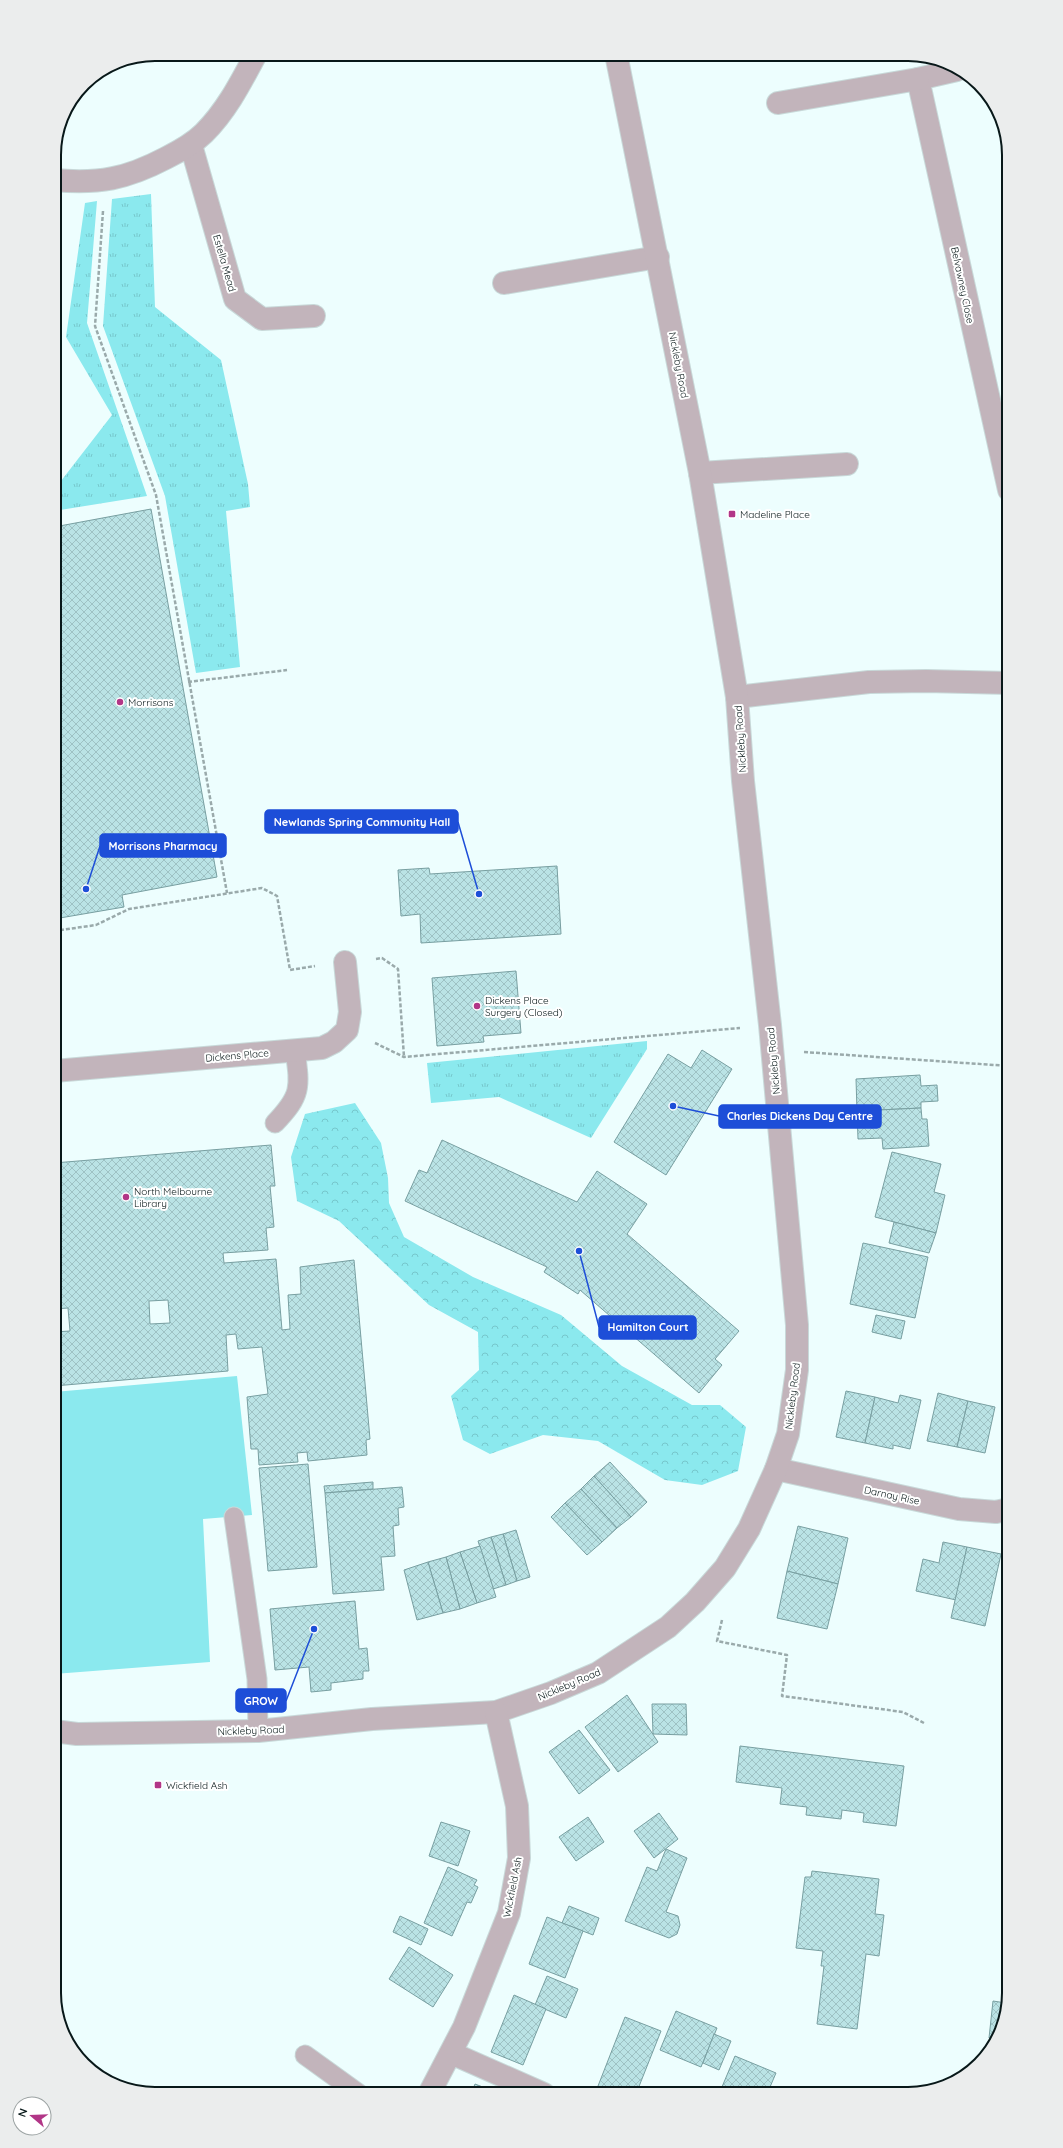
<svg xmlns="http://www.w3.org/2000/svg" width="1063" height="2148" font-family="Quicksand,sans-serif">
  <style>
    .grass { fill: url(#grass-tufts) }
    .forest { fill: url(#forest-crowns) }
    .green { fill: #8be9ee }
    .building { fill: url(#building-cross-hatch); stroke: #789fa1; fill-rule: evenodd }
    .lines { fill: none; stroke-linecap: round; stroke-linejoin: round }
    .service-casing { stroke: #c8d9d9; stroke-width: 21 }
    .minor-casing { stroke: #c8d9d9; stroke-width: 24 }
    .path { stroke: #9aaaab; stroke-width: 2.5; stroke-dasharray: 4 2; stroke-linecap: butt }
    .service { stroke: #c2b4bb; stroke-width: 19 }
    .minor { stroke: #c2b4bb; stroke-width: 22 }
    .poi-dot { fill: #b23687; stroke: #fff; stroke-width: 1.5 }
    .labels { text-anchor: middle; stroke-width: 4; stroke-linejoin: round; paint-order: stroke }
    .street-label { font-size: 10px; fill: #081819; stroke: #fff }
    .poi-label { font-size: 10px; fill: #081819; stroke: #fff; text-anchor: start }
    .rim { fill: none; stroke: #081819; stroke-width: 2 }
    .leader { fill: none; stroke: #1d4ed8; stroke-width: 1.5 }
    .callout-dot { fill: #1d4ed8; stroke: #fff; stroke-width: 1.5 }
    .callout { fill: #1d4ed8; stroke: #1d4ed8; stroke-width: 1.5 }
    .callout-label { font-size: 11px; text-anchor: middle; font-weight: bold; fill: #fff }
  </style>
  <defs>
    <pattern id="grass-tufts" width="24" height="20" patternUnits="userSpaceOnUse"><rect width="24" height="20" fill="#8be9ee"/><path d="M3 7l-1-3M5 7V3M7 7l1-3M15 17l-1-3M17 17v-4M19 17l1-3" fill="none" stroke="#76c7cc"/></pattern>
    <pattern id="forest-crowns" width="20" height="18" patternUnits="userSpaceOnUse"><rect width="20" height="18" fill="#8be9ee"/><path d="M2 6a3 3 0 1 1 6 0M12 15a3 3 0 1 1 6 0" fill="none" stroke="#76c7cc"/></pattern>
    <pattern id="building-cross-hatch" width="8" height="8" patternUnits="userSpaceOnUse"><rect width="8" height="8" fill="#bae3e5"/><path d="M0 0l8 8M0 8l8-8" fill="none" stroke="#9ec2c4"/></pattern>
  </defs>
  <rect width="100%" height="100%" fill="#edfefe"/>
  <g class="grass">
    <polygon points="151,194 155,307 221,360 248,484 250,507 226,511 240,667 196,673 165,496 103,326 112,199"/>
    <polygon points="97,201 87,323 147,496 54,511 54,490 112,415 66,337 85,203"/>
    <polygon points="647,1041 647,1049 591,1138 499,1097 431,1103 427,1063"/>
  </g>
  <polygon class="forest" points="355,1103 381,1143 388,1178 389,1203 404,1237 473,1277 561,1315 622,1366 692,1405 720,1405 746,1427 738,1471 702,1485 665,1480 598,1441 543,1435 490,1454 463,1440 451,1396 479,1370 478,1332 429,1305 339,1221 297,1201 291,1157 305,1114"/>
  <polygon class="green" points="237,1376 252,1515 203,1519 210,1662 54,1674 54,1392"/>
  <g class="building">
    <polygon points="151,509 217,877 122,895 124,907 54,919 54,527"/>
    <polygon points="557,866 561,934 421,943 420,914 401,916 398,870 429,868 430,874"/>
    <polygon points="516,971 521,1033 483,1036 484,1042 437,1046 432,978"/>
    <polygon points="702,1050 732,1069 666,1175 614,1142 668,1054 691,1068"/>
    <polygon points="920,1075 921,1086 937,1085 938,1101 921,1102 921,1108 857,1111 856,1079"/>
    <polygon points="921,1108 922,1119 927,1119 929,1146 883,1149 882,1138 858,1139 857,1111"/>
    <polygon points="442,1140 577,1202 597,1171 647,1204 627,1234 739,1331 715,1359 722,1365 699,1393 580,1290 578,1294 544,1272 547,1267 405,1201 419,1170 427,1173"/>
    <path d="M271,1145L275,1186H270L274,1227L266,1228L268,1250L223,1253L224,1263L276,1259L282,1330L290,1329L288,1295L301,1294L300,1267L354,1260L370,1439L366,1440L367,1455L308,1461L307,1452L297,1453L298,1462L259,1465L258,1449H251L247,1397L268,1394L262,1347L238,1349L236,1334L226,1335L228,1371L54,1386V1332L70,1331L68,1308L54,1309V1163ZM168,1300L170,1323L150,1324L149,1301Z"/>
    <polygon points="892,1152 941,1164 934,1192 945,1195 936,1233 875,1217"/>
    <polygon points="894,1222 936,1233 929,1253 889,1243"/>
    <polygon points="863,1243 928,1257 915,1318 850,1304"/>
    <polygon points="876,1315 905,1321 901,1339 872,1332"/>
    <polygon points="846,1391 875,1397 865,1443 836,1437"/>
    <polygon points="938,1393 968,1401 957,1447 927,1441"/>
    <polygon points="900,1395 921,1400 910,1449 893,1445 893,1449 865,1443 875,1397 898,1403"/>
    <polygon points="968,1401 995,1407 985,1453 957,1447"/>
    <polygon points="610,1462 647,1502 631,1517 594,1476"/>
    <polygon points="308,1464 317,1567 268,1571 259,1468"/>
    <polygon points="594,1476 631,1517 617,1528 581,1489"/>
    <polygon points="373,1482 373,1489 325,1493 324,1486"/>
    <polygon points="402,1487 404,1507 398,1508 399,1525 393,1526 395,1556 381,1557 384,1590 333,1594 325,1493"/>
    <polygon points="581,1489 617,1528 602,1542 565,1503"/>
    <polygon points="565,1503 602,1542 587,1555 551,1517"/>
    <polygon points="798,1526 848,1538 838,1584 787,1571"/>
    <polygon points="516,1530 530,1577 517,1581 503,1534"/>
    <polygon points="503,1534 517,1581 506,1585 491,1537"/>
    <polygon points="491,1537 506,1585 493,1589 478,1541"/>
    <polygon points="943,1542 967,1547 956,1600 916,1591 923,1559 939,1563"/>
    <polygon points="480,1546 496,1597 477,1603 460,1552"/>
    <polygon points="967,1547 1001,1554 985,1626 951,1618"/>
    <polygon points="460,1552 477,1603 460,1609 446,1557"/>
    <polygon points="446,1557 460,1609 443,1613 428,1562"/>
    <polygon points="428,1562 443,1613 417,1620 404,1570"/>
    <polygon points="787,1571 838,1584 827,1629 777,1618"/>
    <polygon points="355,1601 359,1649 367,1648 369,1671 363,1671 363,1679 331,1683 331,1690 311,1692 309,1667 275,1670 270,1609"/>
    <polygon points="627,1695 658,1742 618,1772 585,1727"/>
    <polygon points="652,1704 686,1704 687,1735 653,1734"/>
    <polygon points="579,1730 610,1770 579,1794 549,1752"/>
    <polygon points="740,1746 904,1766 896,1826 863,1822 864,1813 842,1810 841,1819 806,1815 807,1807 780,1804 782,1788 736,1782"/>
    <polygon points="659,1813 678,1839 654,1858 634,1831"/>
    <polygon points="588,1817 604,1842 576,1861 559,1837"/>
    <polygon points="441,1822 470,1831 458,1866 429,1856"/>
    <polygon points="666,1849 687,1858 666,1912 678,1916 680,1925 677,1934 669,1938 625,1921 647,1867 657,1871"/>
    <polygon points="448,1867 477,1880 474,1885 478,1887 471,1903 467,1902 452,1936 424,1923"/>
    <polygon points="812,1871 879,1879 875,1914 884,1915 879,1956 866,1954 857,2029 817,2024 824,1966 821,1966 823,1951 796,1948 805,1877 811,1877"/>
    <polygon points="569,1906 599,1918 593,1935 562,1923"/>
    <polygon points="400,1916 428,1929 421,1945 393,1932"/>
    <polygon points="547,1917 583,1931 565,1978 529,1964"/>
    <polygon points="409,1947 453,1975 433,2007 389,1979"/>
    <polygon points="547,1976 578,1989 566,2018 535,2005"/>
    <polygon points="514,1995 546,2009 523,2065 491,2052"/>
    <polygon points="993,2001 1006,2003 995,2039 989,2038"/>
    <polygon points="676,2011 717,2028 701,2067 660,2050"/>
    <polygon points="625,2017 661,2031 636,2094 617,2094 598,2086"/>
    <polygon points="714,2034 731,2041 719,2070 703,2063"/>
    <polygon points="735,2056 776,2073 767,2094 719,2094"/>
    <polygon points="475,2084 501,2094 471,2094"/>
  </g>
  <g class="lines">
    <defs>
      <g id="service">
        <path d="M275,1123C302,1095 300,1087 295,1050"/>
        <polyline points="234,1517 257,1679 258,1731"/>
        <polyline points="305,2055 359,2094"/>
      </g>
      <g id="minor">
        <polyline points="957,70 918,79 1009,490"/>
        <polyline points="778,103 918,79"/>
        <polyline points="191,145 235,299 262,319 314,316"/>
        <path d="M54,180C99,184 126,179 166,158C180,151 193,144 204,133C227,110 241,82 256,54"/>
        <polyline points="504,283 658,257"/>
        <polyline points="700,473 847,464"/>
        <polyline points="737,697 869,682 926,681 1009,683"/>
        <polyline points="54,1071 322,1048 334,1042 347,1030 350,1012 345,962"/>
        <polyline points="776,1469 959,1509 996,1512 1009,1509"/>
        <polyline points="54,1731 77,1734 258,1731 372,1719 496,1712 551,1693 598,1673 668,1627 695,1602 725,1568 749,1529 776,1469 788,1434 797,1370 797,1325 770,1025 743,781 737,697 700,473 616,54"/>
        <polyline points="451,2053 544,2094"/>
        <polyline points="429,2094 464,2027 509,1913 519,1858 517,1806 496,1712"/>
      </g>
    </defs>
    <use href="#service" class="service-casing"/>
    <use href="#minor" class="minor-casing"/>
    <g class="path">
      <polyline points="103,211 95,326 156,495 227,893"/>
      <polyline points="188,682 287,670"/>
      <polyline points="54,931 96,925 129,909 262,888 277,896 290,970 315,966"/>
      <polyline points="376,959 382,958 398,969 404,1057"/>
      <polyline points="375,1043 404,1057 740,1028"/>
      <polyline points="804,1052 1009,1066"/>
      <polyline points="722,1620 717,1641 787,1655 782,1696 903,1712 924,1723"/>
    </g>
    <use href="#service" class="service"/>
    <use href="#minor" class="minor"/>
  </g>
  <g class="poi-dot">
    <rect x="728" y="510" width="8" height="8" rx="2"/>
    <circle cx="120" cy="702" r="4"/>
    <circle cx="477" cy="1006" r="4"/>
    <circle cx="126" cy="1197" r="4"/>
    <rect x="154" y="1781" width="8" height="8" rx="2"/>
  </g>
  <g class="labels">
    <g class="street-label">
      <text transform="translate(225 263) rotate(74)" y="4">Estella Mead</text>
      <text transform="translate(963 285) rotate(78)" y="4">Belvawney Close</text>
      <text transform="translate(679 365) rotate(79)" y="4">Nickleby Road</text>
      <text transform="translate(740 739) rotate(-94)" y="4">Nickleby Road</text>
      <text transform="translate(237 1055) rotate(-5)" y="4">Dickens Place</text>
      <text transform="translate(773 1061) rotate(-95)" y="4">Nickleby Road</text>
      <text transform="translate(792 1396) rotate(-83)" y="4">Nickleby Road</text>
      <text transform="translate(892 1495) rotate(12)" y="4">Darnay Rise</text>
      <text transform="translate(569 1684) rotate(-23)" y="4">Nickleby Road</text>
      <text transform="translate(251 1730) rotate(-2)" y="4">Nickleby Road</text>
      <text transform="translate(512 1887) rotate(-79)" y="4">Wickfield Ash</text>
    </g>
    <g class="poi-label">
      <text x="740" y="518">Madeline Place</text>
      <text x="128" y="706">Morrisons</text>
      <text x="485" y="1004">Dickens Place<tspan x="485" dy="12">Surgery (Closed)</tspan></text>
      <text x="134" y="1195">North Melbourne<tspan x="134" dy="12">Library</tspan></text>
      <text x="166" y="1789">Wickfield Ash</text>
    </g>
  </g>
  <path d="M0 0H1063V2148H0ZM155 61H908A94 94 0 0 1 1002 155V1993A94 94 0 0 1 908 2087H155A94 94 0 0 1 61 1993V155A94 94 0 0 1 155 61Z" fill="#ebeded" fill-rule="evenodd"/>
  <path class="rim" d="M155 61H908A94 94 0 0 1 1002 155V1993A94 94 0 0 1 908 2087H155A94 94 0 0 1 61 1993V155A94 94 0 0 1 155 61Z"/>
  <path class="leader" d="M479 894L458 822M86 889L100 846M673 1106L719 1116M579 1251L599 1327M314 1629L286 1701"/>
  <g class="callout-dot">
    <circle cx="479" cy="894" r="4"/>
    <circle cx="86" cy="889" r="4"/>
    <circle cx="673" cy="1106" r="4"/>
    <circle cx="579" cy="1251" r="4"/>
    <circle cx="314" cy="1629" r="4"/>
  </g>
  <g class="callout">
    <rect x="265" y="810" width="193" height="23" rx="4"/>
    <rect x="100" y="834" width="126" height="23" rx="4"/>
    <rect x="719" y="1105" width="162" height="23" rx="4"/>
    <rect x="599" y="1316" width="97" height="23" rx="4"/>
    <rect x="236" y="1689" width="50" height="23" rx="4"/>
  </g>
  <g class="callout-label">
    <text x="362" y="826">Newlands Spring Community Hall</text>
    <text x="163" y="850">Morrisons Pharmacy</text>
    <text x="800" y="1120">Charles Dickens Day Centre</text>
    <text x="648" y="1331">Hamilton Court</text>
    <text x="261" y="1705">GROW</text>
  </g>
  <g transform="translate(32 2116) rotate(289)"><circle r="19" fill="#ffffff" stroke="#9ca3a3"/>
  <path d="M0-3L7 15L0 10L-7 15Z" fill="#b23687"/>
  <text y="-6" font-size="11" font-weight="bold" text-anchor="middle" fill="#081819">N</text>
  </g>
</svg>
